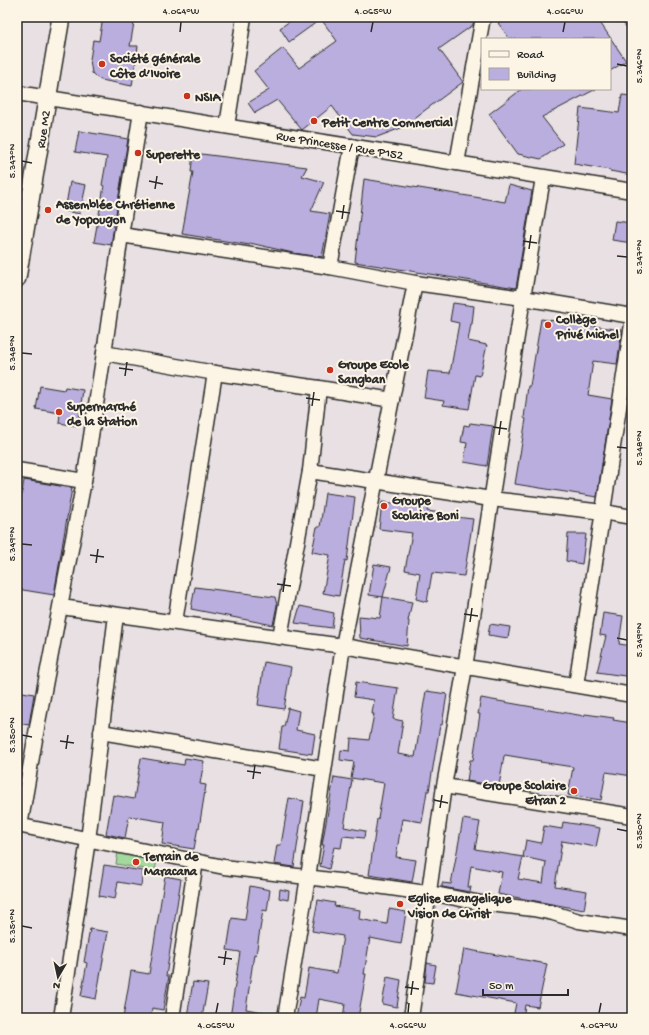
<svg xmlns="http://www.w3.org/2000/svg" width="649" height="1035" font-family="'Gochi Hand',sans-serif">
  <style>
    .green { fill: #a3d99d; stroke: #678264 }
    .building { fill: #baaedf; stroke: #2b2b2b; fill-rule: evenodd }
    .lines { fill: none; stroke-linecap: round; stroke-linejoin: round }
    .minor-casing { stroke: #2b2b2b; stroke-width: 17 }
    .major-casing { stroke: #2b2b2b; stroke-width: 20 }
    .minor { stroke: #fcf5e5; stroke-width: 14 }
    .major { stroke: #fcf5e5; stroke-width: 17 }
    .ticks { fill: none; stroke: #2b2b2b; stroke-width: 1.5 }
    .poi-dot { fill: #c8321e; stroke: #fcf5e5; stroke-width: 1.5 }
    .labels { text-anchor: middle; stroke-width: 4; stroke-linejoin: round; paint-order: stroke }
    .poi-label { font-size: 13px; font-weight: bold; fill: #2b2b2b; stroke: #fcf5e5; text-anchor: start }
    .street-label { font-size: 13px; fill: #2b2b2b; stroke: #fcf5e5 }
    .neatline { fill: none; stroke: #2b2b2b; stroke-width: 1.5 }
    .ticks-label { font-size: 10px; text-anchor: middle; fill: #2b2b2b }
  </style>
  <rect width="100%" height="100%" fill="#e8e0e3"/>
  <filter id="ink" filterUnits="userSpaceOnUse"><feTurbulence type="fractalNoise" baseFrequency=".025" numOctaves="2"/><feDisplacementMap in="SourceGraphic" scale="8" xChannelSelector="R" yChannelSelector="G"/><feConvolveMatrix kernelMatrix="1 2 1 2 8 2 1 2 1" color-interpolation-filters="sRGB"/></filter>
  <g filter="url(#ink)">
    <polygon class="green" points="118,852 157,859 155,871 116,864"/>
    <g class="building">
      <polygon points="103,17 135,17 130,46 138,46 132,86 101,80 96,77 92,73 90,60 93,40 99,41"/>
      <polygon points="296,17 474,17 473,25 439,49 463,82 401,128 377,137 353,134 332,106 302,130 277,100 255,113 248,103 269,90 254,71 283,48 299,68 337,41 321,19 289,42 280,28"/>
      <polygon points="510,17 591,17 595,23 599,21 626,61 610,71 610,39 510,39 498,23"/>
      <polygon points="619,17 632,17 632,35"/>
      <polygon points="522,89 596,89 542,117 563,144 541,159 518,154 489,114"/>
      <polygon points="622,95 632,96 632,175 610,171 610,170 574,164 580,108 619,113"/>
      <polygon points="79,131 128,139 111,245 94,242 104,186 102,185 107,157 75,152"/>
      <polygon points="193,153 307,167 302,176 324,182 311,211 330,214 322,257 293,253 250,243 250,245 182,234 193,172 191,172"/>
      <polygon points="364,179 505,202 509,185 532,191 516,288 355,262"/>
      <polygon points="70,182 86,185 80,214 65,211"/>
      <polygon points="615,221 632,223 632,243 612,240"/>
      <polygon points="453,303 474,306 472,324 471,324 468,341 487,345 480,376 475,375 469,409 443,405 444,401 424,398 428,371 450,373 459,323 450,321"/>
      <polygon points="541,319 622,330 617,364 593,361 588,395 612,399 597,497 515,484 526,419 524,418 528,386 530,386"/>
      <polygon points="40,386 64,390 65,387 83,390 78,426 59,423 60,413 36,409"/>
      <polygon points="470,423 493,426 487,466 464,462 467,443 461,442 464,425 469,426"/>
      <polygon points="24,480 72,488 54,595 17,589 17,524"/>
      <polygon points="325,493 355,497 347,561 345,560 339,596 323,593 330,555 312,552 317,527 320,527"/>
      <polygon points="382,502 428,506 427,511 448,514 447,516 473,519 464,576 432,573 427,602 416,599 420,573 405,570 412,533 379,529"/>
      <polygon points="568,534 586,534 582,564 566,561"/>
      <polygon points="374,564 391,567 383,597 369,595"/>
      <polygon points="195,587 275,597 277,605 273,625 191,609"/>
      <polygon points="383,597 412,602 408,621 409,621 407,646 360,638 359,616 380,618"/>
      <polygon points="300,606 334,613 332,628 295,623"/>
      <polygon points="603,613 623,616 619,644 632,646 632,677 597,672 606,636 600,635"/>
      <polygon points="490,624 510,627 508,638 488,635"/>
      <polygon points="264,662 291,667 284,709 258,705"/>
      <polygon points="356,682 398,688 393,719 403,721 398,754 415,757 426,691 447,694 442,725 440,725 429,791 427,791 422,822 402,819 396,857 416,860 412,882 369,875 377,819 378,819 384,783 351,778 354,762 340,760 341,750 350,751 351,738 369,740 374,714 372,714 374,700 354,697"/>
      <polygon points="17,691 34,694 29,725 17,723"/>
      <polygon points="481,698 584,716 585,714 614,718 613,720 632,723 632,776 606,772 601,800 568,795 573,767 540,762 541,761 505,755 504,756 499,786 467,781 470,760 473,760 480,714 478,714"/>
      <polygon points="288,708 299,711 296,730 315,734 312,754 279,749 282,727 284,727"/>
      <polygon points="141,758 184,765 185,758 204,761 200,784 206,785 199,828 198,827 194,849 162,844 165,822 129,816 125,838 106,834 113,795 134,799"/>
      <polygon points="334,777 352,780 344,827 365,831 364,838 343,836 341,848 334,847 329,869 320,866 324,845 322,845"/>
      <polygon points="289,798 304,801 294,867 274,864 277,845 281,845"/>
      <path d="M463,819L480,822L475,849L523,857L526,840L541,843L544,826L562,829L563,822L600,828L596,847L562,841L555,886L587,891L584,910L498,894L502,872L471,866L468,887H471L470,892L442,887V883L451,884ZM523,857L546,862L543,883L518,879Z"/>
      <polygon points="104,865 143,871 141,886 118,882 115,899 99,896"/>
      <polygon points="165,876 181,879 166,976 169,976 163,1010 152,1008 151,1018 123,1018 131,971 149,974"/>
      <polygon points="250,886 270,890 267,911 263,910 256,955 254,954 246,1009 268,1013 268,1018 230,1018 240,952 227,950 232,918 245,920"/>
      <polygon points="280,889 289,891 288,900 279,898"/>
      <polygon points="318,900 335,903 334,906 360,910 359,919 387,924 389,909 406,912 401,944 370,938 364,974 366,974 358,1018 343,1018 345,1004 319,999 316,1018 296,1018 300,997 304,998 309,968 337,973 343,936 312,931"/>
      <polygon points="90,929 108,932 96,999 81,996 87,963 84,962"/>
      <polygon points="464,949 547,964 538,1007 525,1005 523,1018 513,1018 516,1003 456,992"/>
      <polygon points="427,963 436,965 433,983 425,982"/>
      <polygon points="387,977 401,980 397,1007 382,1004"/>
      <polygon points="193,982 208,984 202,1018 189,1018 190,1012 188,1011"/>
    </g>
    <g class="lines">
      <defs>
        <g id="minor">
          <polyline points="17,93 632,191"/>
          <polyline points="227,126 244,17"/>
          <polyline points="457,163 483,17"/>
          <polyline points="121,235 330,267 415,283 523,298 632,316"/>
          <polyline points="330,267 352,146"/>
          <polyline points="104,353 215,373 319,388 392,400"/>
          <polyline points="17,470 84,481"/>
          <polyline points="310,471 491,499 603,512 632,517"/>
          <polyline points="61,607 343,646 632,695"/>
          <polyline points="175,622 215,373"/>
          <polyline points="280,637 310,471 319,388"/>
          <polyline points="576,685 632,324"/>
          <polyline points="101,732 324,769"/>
          <polyline points="444,786 632,816"/>
          <polyline points="17,825 224,867 363,884 440,895 481,903 533,909 553,913 579,921 632,929"/>
          <polyline points="20,826 38,722 84,481 104,353 121,235 141,112"/>
          <polyline points="61,1018 88,840 116,615"/>
          <polyline points="172,1018 196,861"/>
          <polyline points="285,1018 308,877 343,646 415,283"/>
          <polyline points="411,1018 444,786 465,667 523,298 543,178"/>
        </g>
        <polyline id="major" points="17,278 61,17"/>
      </defs>
      <use href="#minor" class="minor-casing"/>
      <use href="#major" class="major-casing"/>
      <use href="#minor" class="minor"/>
      <use href="#major" class="major"/>
    </g>
  </g>
  <path class="ticks" d="M180,32L181,22M371,32L373,22M563,32L565,22M617,64L627,66M22,161L32,163M149,181L163,184M155,189L157,176M336,211L350,213M342,219L344,205M523,241L537,243M529,249L531,235M617,256L627,257M22,353L32,354M119,368L133,370M125,376L127,362M306,398L320,400M312,406L314,392M493,427L507,429M499,435L501,421M617,447L627,448M22,544L32,545M90,555L104,557M96,563L98,549M277,584L291,586M283,592L285,578M464,614L478,616M470,622L472,608M617,638L627,640M22,735L32,737M60,741L74,743M66,749L68,735M247,771L261,773M253,779L255,765M434,800L448,803M440,808L442,795M617,829L627,831M22,926L32,928M218,957L232,959M224,965L226,951M405,987L419,989M411,995L413,981M216,1013L218,1003M408,1013L409,1003M599,1013L601,1003"/>
  <g class="poi-dot">
    <circle cx="102" cy="64" r="4"/>
    <circle cx="187" cy="96" r="4"/>
    <circle cx="314" cy="121" r="4"/>
    <circle cx="138" cy="153" r="4"/>
    <circle cx="48" cy="210" r="4"/>
    <circle cx="548" cy="325" r="4"/>
    <circle cx="330" cy="370" r="4"/>
    <circle cx="59" cy="412" r="4"/>
    <circle cx="384" cy="506" r="4"/>
    <circle cx="574" cy="791" r="4"/>
    <circle cx="136" cy="862" r="4"/>
    <circle cx="400" cy="904" r="4"/>
  </g>
  <g class="labels">
    <g class="poi-label">
      <text x="110" y="62">Société générale<tspan x="110" dy="15">Côte d’Ivoire</tspan></text>
      <text x="195" y="101">NSIA</text>
      <text x="322" y="126">Petit Centre Commercial</text>
      <text x="146" y="158">Superette</text>
      <text x="56" y="208">Assemblée Chrétienne<tspan x="56" dy="15">de Yopougon</tspan></text>
      <text x="556" y="323">Collège<tspan x="556" dy="15">Privé Michel</tspan></text>
      <text x="338" y="368">Groupe Ecole<tspan x="338" dy="15">Sangban</tspan></text>
      <text x="67" y="410">Supermarché<tspan x="67" dy="15">de la Station</tspan></text>
      <text x="392" y="504">Groupe<tspan x="392" dy="15">Scolaire Boni</tspan></text>
      <text x="566" y="789" text-anchor="end">Groupe Scolaire<tspan x="566" dy="15">Etran 2</tspan></text>
      <text x="144" y="860">Terrain de<tspan x="144" dy="15">Maracana</tspan></text>
      <text x="408" y="902">Eglise Evangelique<tspan x="408" dy="15">Vision de Christ</tspan></text>
    </g>
    <g class="street-label">
      <text transform="translate(42 129) rotate(-82)" y="5">Rue M2</text>
      <text transform="translate(340 144) rotate(9)" y="5">Rue Princesse / Rue P152</text>
    </g>
  </g>
  <rect width="649" height="1035" fill="none" stroke="#fcf5e5" stroke-width="44"/>
  <rect x="481" y="38" width="130" height="52" fill="#fcf5e5" stroke="#a8a49b"/>
  <rect x="489" y="51" width="20" height="6" fill="#fcf5e5" stroke="#a8a49b"/>
  <text x="517" y="58" font-size="12" fill="#2b2b2b">Road</text>
  <rect x="489" y="68" width="20" height="12" fill="#baaedf" stroke="#a8a49b"/>
  <text x="517" y="78" font-size="12" fill="#2b2b2b">Building</text>
  <g transform="translate(58 977) rotate(189)" stroke="#fcf5e5" stroke-width="3" paint-order="stroke">
  <path d="M0-3L7 15L0 10L-7 15Z" fill="#2b2b2b"/>
  <text y="-6" font-size="11" font-weight="bold" text-anchor="middle" fill="#2b2b2b">N</text>
  </g>
  <path d="M483 989v6h85v-6" fill="none" stroke="#2b2b2b" stroke-width="2"/>
  <text x="489" y="989" font-size="12" fill="#2b2b2b" stroke="#fcf5e5" stroke-width="3" paint-order="stroke">50 m</text>
  <rect x="22" y="22" width="605" height="991" class="neatline"/>
  <g class="ticks-label">
    <text x="181" y="14">4.064°W</text>
    <text x="373" y="14">4.065°W</text>
    <text x="565" y="14">4.066°W</text>
    <text transform="translate(638 66) rotate(-90)" y="4">5.346°N</text>
    <text transform="translate(11 161) rotate(-90)" y="4">5.347°N</text>
    <text transform="translate(638 257) rotate(-90)" y="4">5.347°N</text>
    <text transform="translate(11 353) rotate(-90)" y="4">5.348°N</text>
    <text transform="translate(638 448) rotate(-90)" y="4">5.348°N</text>
    <text transform="translate(11 544) rotate(-90)" y="4">5.349°N</text>
    <text transform="translate(638 640) rotate(-90)" y="4">5.349°N</text>
    <text transform="translate(11 735) rotate(-90)" y="4">5.350°N</text>
    <text transform="translate(638 831) rotate(-90)" y="4">5.350°N</text>
    <text transform="translate(11 926) rotate(-90)" y="4">5.351°N</text>
    <text x="216" y="1028">4.065°W</text>
    <text x="408" y="1028">4.066°W</text>
    <text x="599" y="1028">4.067°W</text>
  </g>
</svg>
